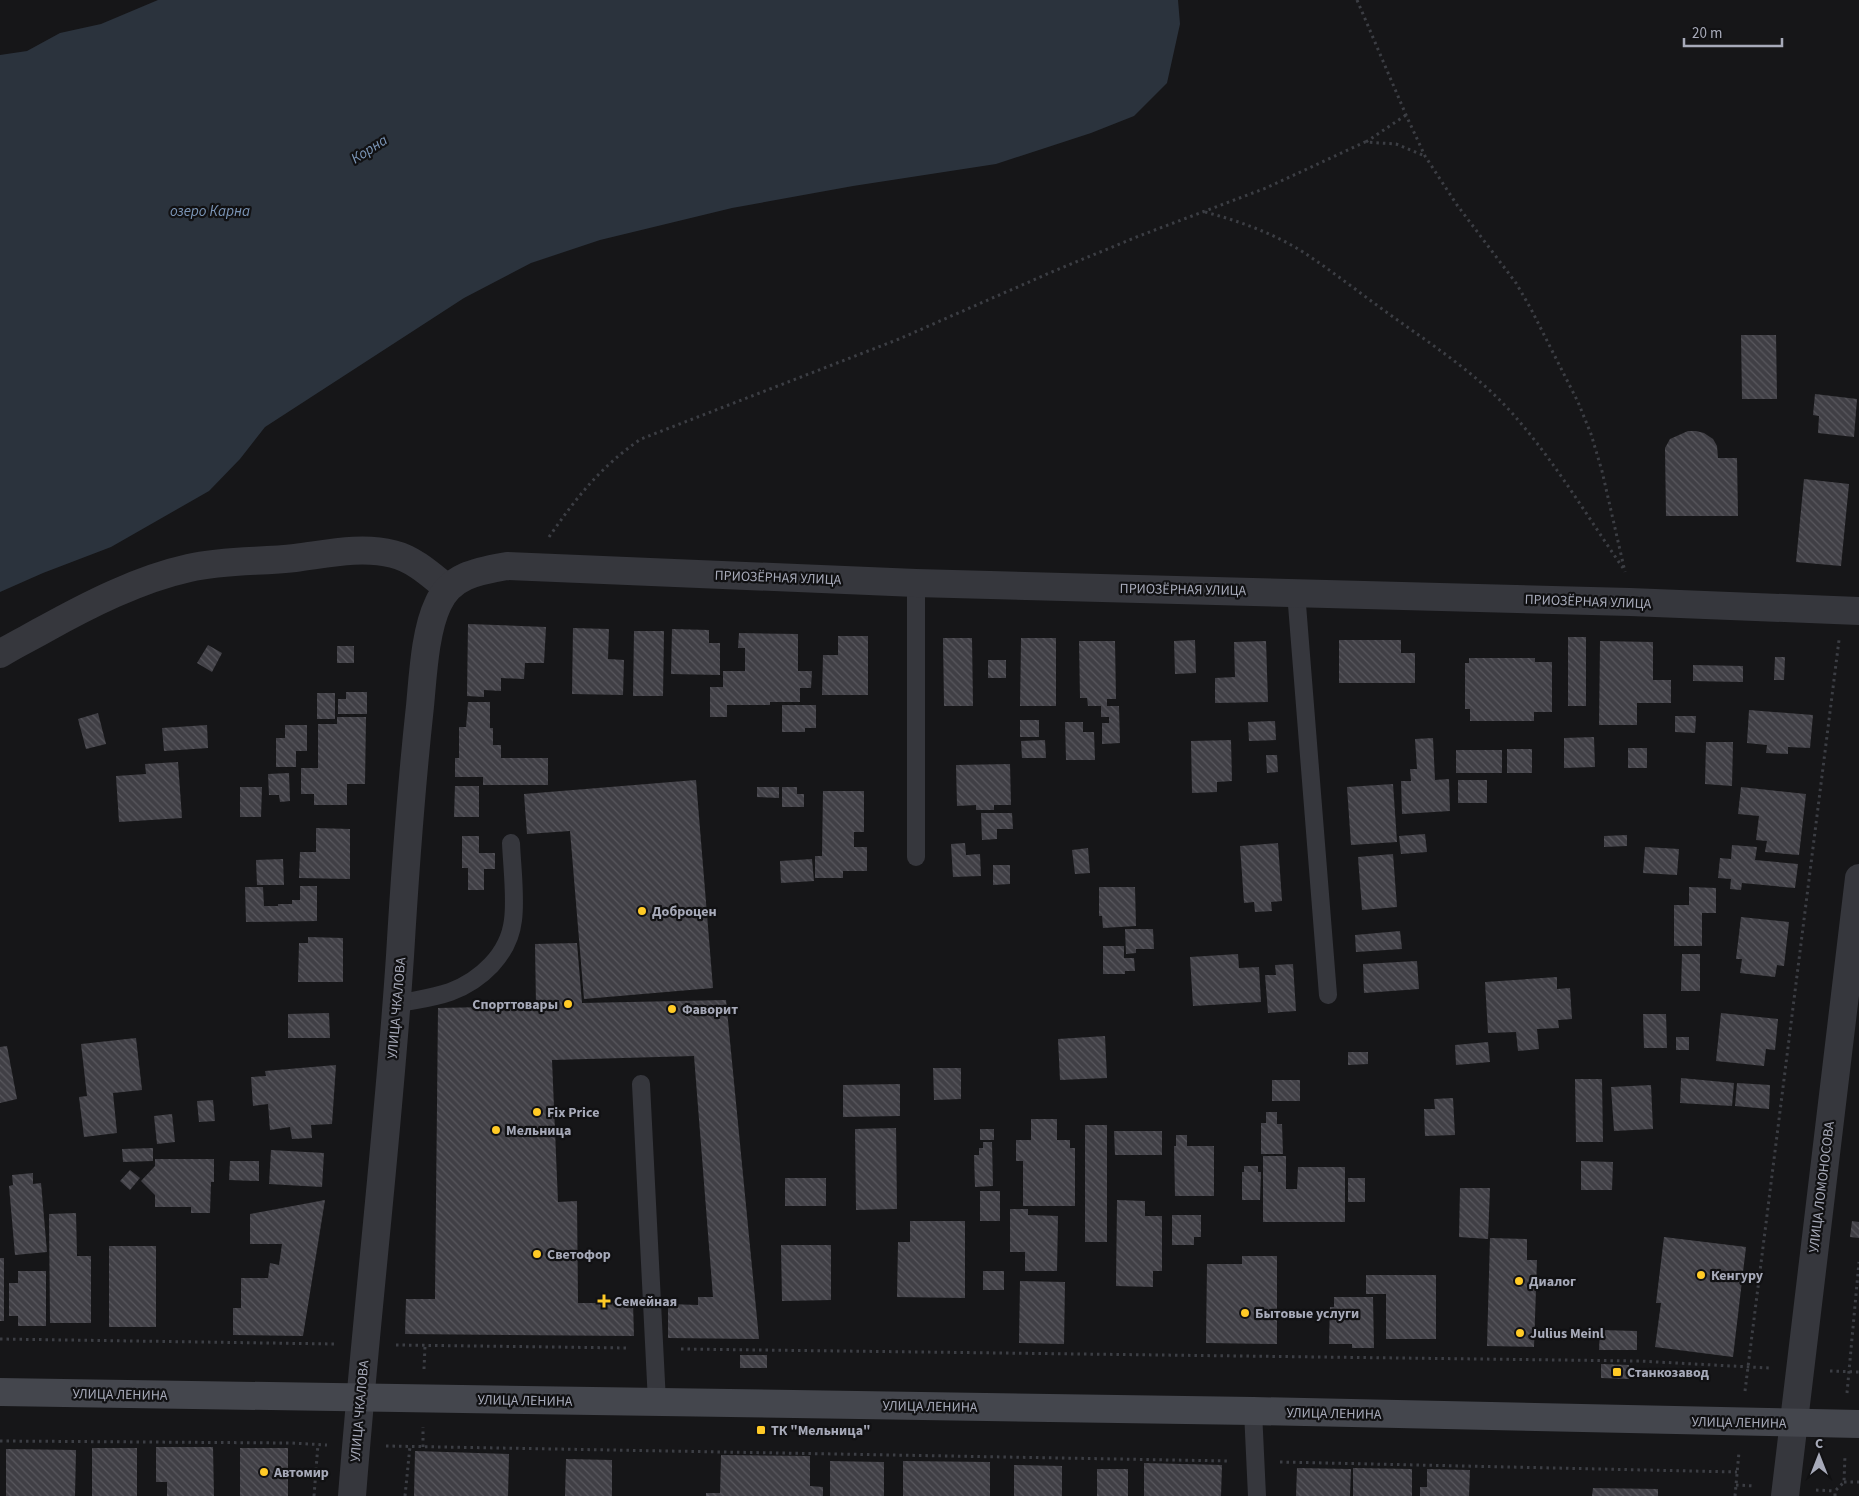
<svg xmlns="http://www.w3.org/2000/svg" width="1859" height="1496" font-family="'Source Sans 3',sans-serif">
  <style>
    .water { fill: #2b333d }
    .building { fill: url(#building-back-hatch) }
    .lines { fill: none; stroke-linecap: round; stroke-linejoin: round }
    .path { stroke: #3c3e44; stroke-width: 3; stroke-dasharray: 2.5 4; stroke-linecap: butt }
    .lane { stroke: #36373d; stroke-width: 18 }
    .street { stroke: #36373d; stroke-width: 28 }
    .secondary { stroke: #44464d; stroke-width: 28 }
    .poi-dot { fill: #ffca26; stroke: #111113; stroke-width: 2 }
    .labels { text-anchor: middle; stroke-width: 4.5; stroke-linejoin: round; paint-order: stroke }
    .street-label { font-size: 14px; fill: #a7aab9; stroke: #111113 }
    .poi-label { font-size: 14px; font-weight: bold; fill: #a7aab9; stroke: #111113; text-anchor: start }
    .water-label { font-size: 15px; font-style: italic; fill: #7b95b6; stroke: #111113 }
  </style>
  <defs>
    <pattern id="building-back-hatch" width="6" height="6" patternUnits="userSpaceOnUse" patternTransform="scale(1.25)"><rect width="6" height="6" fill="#403f45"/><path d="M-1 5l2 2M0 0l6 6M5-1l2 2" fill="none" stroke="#59585e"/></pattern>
  </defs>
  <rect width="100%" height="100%" fill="#161618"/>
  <polygon class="water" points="158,0 1178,0 1180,24 1167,83 1134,116 1091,133 996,164 853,186 732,208 600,240 531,263 464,298 265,427 240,459 209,491 111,547 43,573 0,592 0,55 27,51 60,33 101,24"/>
  <g class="building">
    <polygon points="1741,335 1776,335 1777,399 1742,399"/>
    <polygon points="1815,394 1857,399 1854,437 1818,433 1819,416 1813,415"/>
    <polygon points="1688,431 1696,431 1704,433 1713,439 1717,446 1718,458 1737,458 1738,516 1666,516 1665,448 1670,439"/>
    <polygon points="1804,479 1849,484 1841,566 1796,562"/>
    <polygon points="468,624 546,627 544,663 525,663 524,679 501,678 501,691 484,690 484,697 467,696"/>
    <polygon points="573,628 609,629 608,659 624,660 623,695 572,694"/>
    <polygon points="672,629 709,630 709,643 720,643 720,675 671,674"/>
    <polygon points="634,631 664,631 663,696 633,696"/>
    <polygon points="739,633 798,634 798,671 812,671 811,688 800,688 800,702 770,702 770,705 727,705 727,717 710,717 710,687 723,687 723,671 745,671 745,648 738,648"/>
    <polygon points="838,636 868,636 868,695 822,695 823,655 838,655"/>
    <rect x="1568" y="637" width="18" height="69"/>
    <polygon points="943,638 972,638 973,706 944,706"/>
    <polygon points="1021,638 1056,638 1056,706 1020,706"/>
    <polygon points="1195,640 1196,673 1175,674 1174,641"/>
    <polygon points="1339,640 1401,640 1401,653 1415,653 1415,683 1339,683"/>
    <polygon points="1079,641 1115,641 1116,699 1107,699 1107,706 1119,706 1120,743 1102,744 1102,723 1109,723 1109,717 1101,717 1101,706 1088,706 1087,698 1080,698"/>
    <polygon points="1266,641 1268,702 1215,703 1215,678 1235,677 1234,642"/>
    <polygon points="1600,641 1653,642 1653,680 1671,680 1671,703 1637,703 1637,725 1599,725"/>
    <polygon points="208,645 222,653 212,672 197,663"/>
    <rect x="337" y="646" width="17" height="17"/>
    <polygon points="1775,657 1785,657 1784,680 1774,680"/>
    <polygon points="1469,658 1535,658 1535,662 1552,662 1552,712 1534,712 1534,721 1470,721 1470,709 1465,709 1465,663 1469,663"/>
    <rect x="988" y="660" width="18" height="18"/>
    <polygon points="1693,665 1743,666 1743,682 1693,681"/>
    <polygon points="346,692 367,692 367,714 338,714 338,699 346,699"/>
    <rect x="317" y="693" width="18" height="26"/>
    <polygon points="468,702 490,702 490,728 493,728 493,745 501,745 501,758 548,758 548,785 483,785 483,777 455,777 455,758 459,758 459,727 466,727"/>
    <polygon points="782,705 816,705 816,728 805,728 805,732 782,732"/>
    <polygon points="1749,710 1813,715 1810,748 1788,747 1788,754 1766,753 1767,745 1747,743"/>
    <polygon points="98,713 106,744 86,749 78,719"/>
    <polygon points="1675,716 1696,716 1695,733 1675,732"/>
    <polygon points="337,717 366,717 365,784 347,784 347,805 314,805 314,794 301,794 301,768 318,768 318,724 337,724"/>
    <rect x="1020" y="720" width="19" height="17"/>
    <polygon points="1275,721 1276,740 1249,741 1248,722"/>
    <polygon points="1065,722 1083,722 1083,732 1094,732 1095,760 1066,760"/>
    <polygon points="207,725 208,748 164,751 162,728"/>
    <polygon points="285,725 307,725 307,751 296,751 296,767 276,767 276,738 285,738"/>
    <polygon points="1594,737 1595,767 1564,768 1564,738"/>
    <polygon points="1433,738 1435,780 1449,779 1450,811 1402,814 1401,781 1411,781 1410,769 1417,769 1415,739"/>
    <polygon points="1045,740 1046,758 1022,758 1021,741"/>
    <polygon points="1231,740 1232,781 1217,782 1217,792 1192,793 1191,741"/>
    <polygon points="1706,742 1733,742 1732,786 1705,784"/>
    <rect x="1628" y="748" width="19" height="20"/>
    <rect x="1507" y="749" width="25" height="24"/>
    <rect x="1456" y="750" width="46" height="23"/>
    <polygon points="1266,755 1277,755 1278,772 1267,773"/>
    <polygon points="178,762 182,818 119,822 116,776 146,774 145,764"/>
    <polygon points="1010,764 1011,805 994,805 994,810 976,810 976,805 957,806 956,765"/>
    <polygon points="289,773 290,801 280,802 279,795 269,795 268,774"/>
    <polygon points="696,780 713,988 584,999 570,831 527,834 524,794"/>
    <rect x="1458" y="780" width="29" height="23"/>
    <polygon points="1393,784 1397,842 1351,845 1347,787"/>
    <polygon points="455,786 479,786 479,817 454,817"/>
    <polygon points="240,787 262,787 261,817 240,817"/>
    <polygon points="757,787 779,787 779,798 757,797"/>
    <polygon points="782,787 797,787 797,794 804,794 804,807 782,807"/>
    <polygon points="1741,787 1806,794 1799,855 1765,852 1767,841 1756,840 1759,816 1738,814"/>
    <polygon points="823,791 864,791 864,832 854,832 854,847 867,847 867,871 843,871 843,878 815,878 815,856 822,856"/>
    <polygon points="981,813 1012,813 1013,829 997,829 997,839 982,840"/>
    <polygon points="316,828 350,829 350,879 299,878 300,852 316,852"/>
    <polygon points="1425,834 1427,852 1401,854 1399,836"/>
    <polygon points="1627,835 1627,846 1604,847 1604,836"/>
    <polygon points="462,836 479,836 479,853 495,853 495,869 484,869 484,890 468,890 468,868 462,868"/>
    <polygon points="965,843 966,855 980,854 981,876 953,877 951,844"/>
    <polygon points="1278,843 1282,901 1271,902 1272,911 1255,912 1254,902 1244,903 1240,846"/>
    <polygon points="1732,845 1757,847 1755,860 1798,864 1795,888 1742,883 1741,890 1730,889 1731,879 1718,878 1720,858 1731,859"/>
    <polygon points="1645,847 1679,849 1677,875 1643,873"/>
    <polygon points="1088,848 1090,873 1075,874 1072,850"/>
    <polygon points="1393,854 1397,907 1362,910 1358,857"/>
    <polygon points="283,859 284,885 257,885 256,860"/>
    <polygon points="812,859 814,881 781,883 780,861"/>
    <polygon points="993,865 1010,865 1010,884 993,885"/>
    <polygon points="300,886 317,886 317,921 246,922 245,887 263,887 264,906 278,906 278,904 292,904 292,900 300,900"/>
    <polygon points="1099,887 1135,887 1136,926 1103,928 1102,916 1099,916"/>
    <polygon points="1689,887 1716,888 1716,913 1702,913 1702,946 1674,946 1674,905 1689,905"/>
    <polygon points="1741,917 1789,922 1784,966 1777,965 1775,977 1740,973 1742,959 1736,959"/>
    <polygon points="1125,929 1153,929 1154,949 1136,949 1136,953 1126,954"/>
    <polygon points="1400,931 1402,949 1356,952 1355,935"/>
    <polygon points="308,937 343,938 343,982 298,982 299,943 308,943"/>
    <polygon points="577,943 582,1003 726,1000 759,1339 668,1338 668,1304 698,1305 698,1297 713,1297 694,1056 552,1060 558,1202 577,1201 578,1303 633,1303 634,1336 405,1334 406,1299 435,1299 438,1008 536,1006 535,944"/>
    <polygon points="1103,946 1124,946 1124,958 1134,958 1135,971 1125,971 1125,974 1103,974"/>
    <polygon points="1238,954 1239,968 1259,967 1261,1002 1193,1006 1190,957"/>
    <polygon points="1682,954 1700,954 1700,991 1681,991"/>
    <polygon points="1417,961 1419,989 1364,993 1363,964"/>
    <polygon points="1293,964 1296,1011 1268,1013 1265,975 1276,975 1275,965"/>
    <polygon points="1557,977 1557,989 1570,988 1572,1019 1558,1020 1559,1028 1537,1029 1539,1049 1518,1051 1516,1032 1488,1033 1485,982"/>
    <polygon points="329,1013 330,1038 288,1038 288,1014"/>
    <polygon points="1721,1013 1778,1019 1775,1050 1766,1049 1764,1066 1716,1061"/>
    <polygon points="1643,1014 1666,1014 1667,1048 1644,1048"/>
    <polygon points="1105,1036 1107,1078 1060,1080 1058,1039"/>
    <rect x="1676" y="1037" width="13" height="13"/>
    <polygon points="136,1038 142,1090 113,1093 117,1133 84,1137 79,1097 87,1096 81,1044"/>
    <polygon points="1488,1042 1490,1062 1456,1065 1455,1045"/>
    <polygon points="7,1046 17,1099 0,1103 0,1047"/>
    <polygon points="1348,1052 1368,1052 1368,1064 1348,1065"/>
    <polygon points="336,1065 332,1124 311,1125 312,1138 292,1139 290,1127 270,1130 268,1104 253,1106 251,1077 266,1076 265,1071"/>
    <polygon points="933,1068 961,1068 961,1099 934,1100"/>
    <polygon points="1681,1078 1734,1083 1732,1106 1680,1103"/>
    <polygon points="1575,1079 1602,1079 1603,1142 1576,1142"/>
    <rect x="1272" y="1080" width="28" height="21"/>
    <polygon points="1737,1083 1770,1085 1769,1109 1735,1106"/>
    <polygon points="900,1084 900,1116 843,1117 843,1085"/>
    <polygon points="1651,1085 1653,1129 1614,1131 1611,1087"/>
    <polygon points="1453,1098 1455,1135 1425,1136 1424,1109 1435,1109 1434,1099"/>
    <polygon points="213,1100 215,1121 199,1122 197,1101"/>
    <polygon points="1266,1112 1277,1112 1277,1124 1282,1124 1283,1154 1261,1154 1261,1123 1266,1123"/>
    <polygon points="172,1114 175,1142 157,1144 154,1116"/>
    <polygon points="1031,1119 1057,1119 1057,1140 1070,1140 1070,1148 1075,1148 1075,1206 1023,1206 1023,1161 1016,1161 1016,1140 1031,1140"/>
    <rect x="1085" y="1125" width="22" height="117"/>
    <polygon points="896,1128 897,1209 856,1210 855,1129"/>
    <rect x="980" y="1129" width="14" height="11"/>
    <polygon points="1114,1131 1162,1131 1162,1155 1115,1155"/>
    <polygon points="1176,1135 1187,1135 1187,1146 1214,1146 1214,1196 1175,1196 1174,1146 1176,1146"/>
    <polygon points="983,1142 992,1142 993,1186 975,1187 974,1155 979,1155 979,1148 983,1148"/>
    <polygon points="153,1148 153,1161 123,1162 122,1149"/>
    <polygon points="271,1150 324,1153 322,1187 269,1184"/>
    <polygon points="1263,1156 1286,1156 1286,1189 1297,1189 1298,1167 1345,1167 1345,1222 1263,1222"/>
    <polygon points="155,1159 214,1159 214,1182 211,1182 210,1213 191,1213 191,1207 155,1207 155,1195 141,1181 155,1166"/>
    <polygon points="230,1161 259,1161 259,1181 229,1180"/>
    <polygon points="1581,1161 1613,1162 1612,1190 1581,1190"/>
    <polygon points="1244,1166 1258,1166 1258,1172 1261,1172 1260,1200 1242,1200 1242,1172 1244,1172"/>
    <polygon points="130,1170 140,1178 130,1190 120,1181"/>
    <polygon points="33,1173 33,1184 41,1183 47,1252 15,1255 9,1186 13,1185 12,1175"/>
    <rect x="785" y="1178" width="41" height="28"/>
    <rect x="1348" y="1178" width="17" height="24"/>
    <polygon points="1460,1188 1490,1188 1488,1239 1459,1237"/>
    <rect x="980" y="1191" width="20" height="30"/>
    <polygon points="325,1200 303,1336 233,1335 233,1308 241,1308 241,1278 268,1278 270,1263 279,1265 282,1244 250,1244 250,1214"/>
    <polygon points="1117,1200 1145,1201 1145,1216 1162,1216 1162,1271 1153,1271 1153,1287 1116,1286"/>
    <polygon points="1010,1209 1028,1209 1028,1215 1058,1216 1057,1271 1025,1271 1025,1252 1010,1252"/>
    <polygon points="76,1213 77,1256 91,1256 91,1323 50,1323 49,1214"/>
    <polygon points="1172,1215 1201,1215 1201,1237 1194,1237 1194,1245 1172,1245"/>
    <polygon points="910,1221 965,1221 965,1298 897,1297 898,1242 910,1242"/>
    <polygon points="1852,1221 1859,1222 1859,1238 1850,1237"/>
    <polygon points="1664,1237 1746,1247 1733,1357 1655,1347 1661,1303 1656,1303"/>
    <polygon points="1490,1238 1527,1239 1527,1260 1537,1260 1534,1347 1487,1346"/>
    <polygon points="781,1245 831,1245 831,1300 782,1301"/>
    <rect x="109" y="1246" width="47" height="81"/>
    <polygon points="1242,1256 1277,1256 1277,1344 1206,1343 1207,1264 1242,1264"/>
    <rect x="0" y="1258" width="4" height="63"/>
    <polygon points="18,1271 46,1271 46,1326 18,1326 18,1316 9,1316 9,1283 18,1283"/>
    <rect x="983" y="1271" width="21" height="19"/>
    <polygon points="1366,1275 1436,1275 1436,1339 1386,1339 1386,1294 1366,1294"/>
    <polygon points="1020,1281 1065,1282 1064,1344 1019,1343"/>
    <polygon points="1334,1297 1373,1297 1374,1348 1352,1348 1352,1344 1329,1344 1330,1307 1334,1307"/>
    <polygon points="1600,1330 1637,1331 1637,1350 1599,1350"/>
    <rect x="740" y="1355" width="27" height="13"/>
    <polygon points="1601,1364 1629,1365 1629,1379 1601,1378"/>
    <polygon points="156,1447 213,1447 214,1496 167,1496 167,1482 156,1482"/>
    <rect x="92" y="1448" width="45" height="48"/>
    <rect x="240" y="1448" width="48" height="48"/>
    <polygon points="6,1449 76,1450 75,1496 6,1496"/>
    <polygon points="415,1451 509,1454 508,1496 414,1496"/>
    <polygon points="721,1455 810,1456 810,1486 823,1487 823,1496 706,1496 706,1493 720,1493"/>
    <polygon points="566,1459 612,1460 612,1496 565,1496"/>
    <polygon points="830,1461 884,1462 884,1496 830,1496"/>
    <polygon points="903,1461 990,1462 990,1496 903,1496"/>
    <polygon points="1144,1463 1222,1465 1221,1496 1144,1496"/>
    <polygon points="1014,1465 1062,1466 1062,1496 1014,1496"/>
    <polygon points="1297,1468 1351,1469 1350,1496 1296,1496"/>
    <polygon points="1353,1468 1412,1469 1412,1496 1353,1496"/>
    <rect x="1097" y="1469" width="31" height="27"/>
    <polygon points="1427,1469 1470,1470 1469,1496 1420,1496 1420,1487 1427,1487"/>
    <polygon points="1593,1488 1658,1489 1658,1496 1592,1496"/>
  </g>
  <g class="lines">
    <g class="path">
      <polyline points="1357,0 1406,115 1425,156 1457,205 1516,283 1531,309 1578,402 1591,434 1602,471 1625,572"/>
      <polyline points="1366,142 1406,115"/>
      <path d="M1205,212C1239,221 1273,233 1303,252C1335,273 1365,297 1396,319C1438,349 1484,379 1518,420C1557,465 1589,519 1623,568"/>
      <path d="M549,537C576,498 601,466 641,439L899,339L1054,271L1139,236L1266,188L1365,142L1396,144L1425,156"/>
      <polyline points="0,1339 334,1344"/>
      <polyline points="396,1345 629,1348"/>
      <polyline points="681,1349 1639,1361 1769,1368"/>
      <polyline points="424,1369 425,1346"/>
      <polyline points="1830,1371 1859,1372"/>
      <polyline points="1745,1391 1839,640"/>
      <polyline points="1847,1393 1859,1262"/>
      <polyline points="0,1441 291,1443 327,1445"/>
      <polyline points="386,1446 1229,1461"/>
      <polyline points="423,1447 423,1427"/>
      <polyline points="1280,1462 1737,1472"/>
      <polyline points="1844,1482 1859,1482"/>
      <polyline points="1736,1485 1755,1486"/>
      <polyline points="1816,1490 1835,1491"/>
      <polyline points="314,1496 318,1444"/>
      <polyline points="405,1496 410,1446"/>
      <polyline points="1735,1496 1739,1452"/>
      <polyline points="1835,1496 1835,1491 1844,1482 1845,1455"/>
    </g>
    <g class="lane">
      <polyline points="1296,592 1328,995"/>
      <polyline points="916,857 916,583"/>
      <path d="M397,1004C414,1000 433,998 450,992C480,981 509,955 513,920C516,897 512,867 511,843"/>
      <polyline points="641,1084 657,1402"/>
      <polyline points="1253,1411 1257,1496"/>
    </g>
    <g class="street">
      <path d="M0,654C14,645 29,638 43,630C88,605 139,579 189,568C224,560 260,562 295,558C327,554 361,546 393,554C414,559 431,575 447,588"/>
      <path d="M352,1496C366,1316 388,1136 400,956C405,872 411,789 420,706C423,675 425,631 438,604C451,575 479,571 507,566L916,583L1630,602L1859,611"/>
      <polyline points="1785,1496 1859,878"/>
    </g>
    <polyline class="secondary" points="0,1392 1253,1411 1859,1424"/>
  </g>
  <g class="poi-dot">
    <circle cx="642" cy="911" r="5"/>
    <circle cx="568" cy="1004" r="5"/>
    <circle cx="672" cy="1009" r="5"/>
    <circle cx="537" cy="1112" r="5"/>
    <circle cx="496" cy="1130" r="5"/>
    <circle cx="537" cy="1254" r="5"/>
    <circle cx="1701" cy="1275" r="5"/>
    <circle cx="1519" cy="1281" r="5"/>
    <path d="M601.5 1293.5h5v5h5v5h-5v5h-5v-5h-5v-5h5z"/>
    <circle cx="1245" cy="1313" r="5"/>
    <circle cx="1520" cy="1333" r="5"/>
    <rect x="1612" y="1367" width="10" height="10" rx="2.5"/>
    <rect x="756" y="1425" width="10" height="10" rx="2.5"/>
    <circle cx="264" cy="1472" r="5"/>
  </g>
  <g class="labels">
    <g class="street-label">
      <text transform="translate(778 577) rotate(2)" y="5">ПРИОЗЁРНАЯ УЛИЦА</text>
      <text transform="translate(1183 589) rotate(1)" y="5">ПРИОЗЁРНАЯ УЛИЦА</text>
      <text transform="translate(1588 601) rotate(2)" y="5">ПРИОЗЁРНАЯ УЛИЦА</text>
      <text transform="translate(396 1008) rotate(-85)" y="5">УЛИЦА ЧКАЛОВА</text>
      <text transform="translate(1821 1187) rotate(-83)" y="5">УЛИЦА ЛОМОНОСОВА</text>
      <text transform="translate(120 1394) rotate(1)" y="5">УЛИЦА ЛЕНИНА</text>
      <text transform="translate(525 1400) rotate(1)" y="5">УЛИЦА ЛЕНИНА</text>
      <text transform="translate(930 1406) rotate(1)" y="5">УЛИЦА ЛЕНИНА</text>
      <text transform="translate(359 1411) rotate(-85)" y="5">УЛИЦА ЧКАЛОВА</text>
      <text transform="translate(1334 1413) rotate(1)" y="5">УЛИЦА ЛЕНИНА</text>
      <text transform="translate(1739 1422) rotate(1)" y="5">УЛИЦА ЛЕНИНА</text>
    </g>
    <g class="poi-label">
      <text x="652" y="916">Доброцен</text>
      <text x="558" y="1009" text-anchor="end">Спорттовары</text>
      <text x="682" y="1014">Фаворит</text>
      <text x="547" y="1117">Fix Price</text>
      <text x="506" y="1135">Мельница</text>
      <text x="547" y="1259">Светофор</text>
      <text x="1711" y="1280">Кенгуру</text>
      <text x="1529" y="1286">Диалог</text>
      <text x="614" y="1306">Семейная</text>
      <text x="1255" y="1318">Бытовые услуги</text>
      <text x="1530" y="1338">Julius Meinl</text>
      <text x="1627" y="1377">Станкозавод</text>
      <text x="771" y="1435">ТК "Мельница"</text>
      <text x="274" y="1477">Автомир</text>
    </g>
    <g class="water-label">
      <text transform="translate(369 149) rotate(-33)" y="5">Корна</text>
      <text x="210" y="216">озеро Карна</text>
    </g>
  </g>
  <g transform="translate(1819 1456)" stroke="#111113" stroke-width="4" paint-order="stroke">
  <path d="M0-4L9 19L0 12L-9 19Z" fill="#a7aab9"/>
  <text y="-8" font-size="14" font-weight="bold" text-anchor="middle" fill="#a7aab9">С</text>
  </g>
  <path d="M1684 38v8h98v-8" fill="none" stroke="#a7aab9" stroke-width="2.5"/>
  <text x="1692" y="38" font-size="15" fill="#a7aab9" stroke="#111113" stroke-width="4" paint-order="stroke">20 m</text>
</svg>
